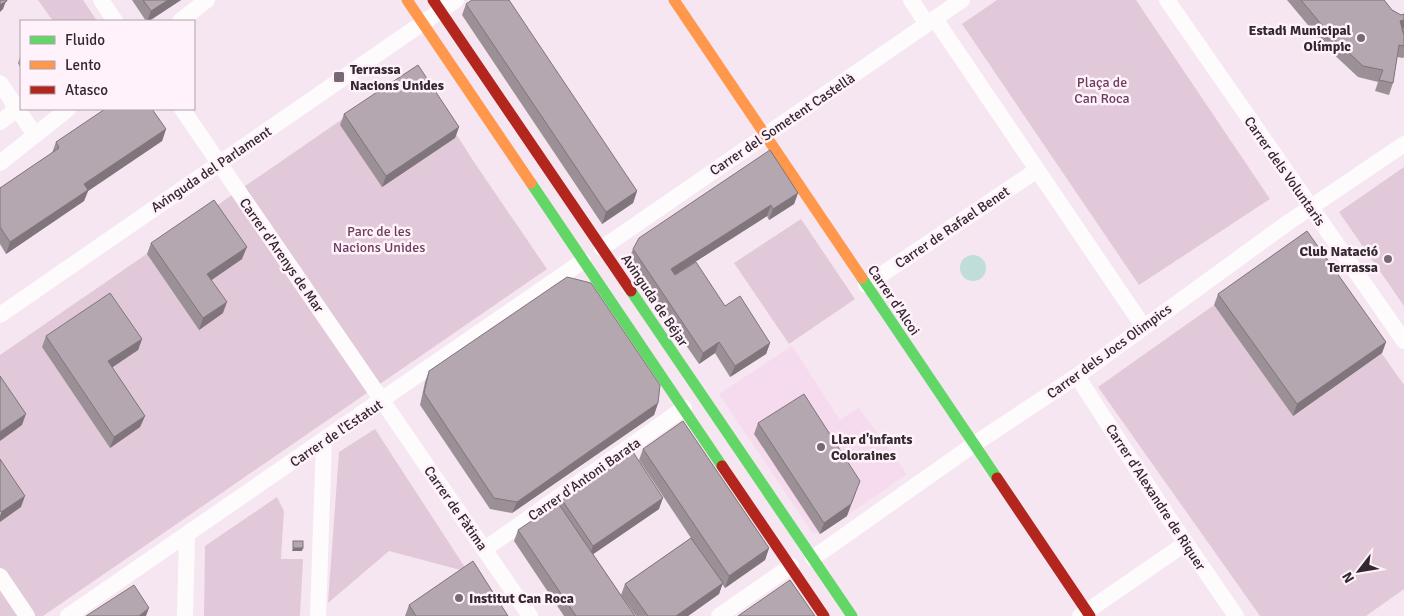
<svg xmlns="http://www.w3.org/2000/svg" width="1404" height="616" font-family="Signika,sans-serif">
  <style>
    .built { fill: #f6daed }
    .green { fill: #e2c9da }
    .water { fill: #bfdddb }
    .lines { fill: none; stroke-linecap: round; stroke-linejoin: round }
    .street { stroke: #fefbfd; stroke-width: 16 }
    .fast { stroke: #63d668; stroke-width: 11 }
    .slow { stroke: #ff974d; stroke-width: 11 }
    .jam { stroke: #b3261e; stroke-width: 11 }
    .wall { fill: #9c9097 }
    .shaded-wall { fill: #7f757b }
    .building { fill: #b5a7b0; stroke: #7f757b }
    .poi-dot { fill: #776a73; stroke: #fff2fa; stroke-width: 2 }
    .labels { text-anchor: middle; stroke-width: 5; stroke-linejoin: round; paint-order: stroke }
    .poi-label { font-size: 14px; font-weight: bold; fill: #33282f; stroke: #fff2fa; text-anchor: start }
    .park-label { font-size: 14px; fill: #6c3d5f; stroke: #fff2fa }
    .street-label { font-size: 14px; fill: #33282f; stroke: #fff2fa }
  </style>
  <rect width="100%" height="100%" fill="#f6e6f1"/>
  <polygon class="built" points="792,346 840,420 859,408 907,474 820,534 812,532 719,394"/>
  <g class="green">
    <polygon points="38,0 83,0 97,21 53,21"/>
    <polygon points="997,0 1136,0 1270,199 1139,285 962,24"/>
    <polygon points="415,69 474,162 547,269 43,616 0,616 0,355"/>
    <polygon points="1404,167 1404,306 1339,212"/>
    <polygon points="801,219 855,299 789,344 734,263"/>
    <polygon points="1303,242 1404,385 1404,589 1366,616 1260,616 1098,387"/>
    <polygon points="375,429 468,572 389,551 328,603 339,452"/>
    <polygon points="277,497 284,511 281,559 303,559 300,616 204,616 205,546"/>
  </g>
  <circle class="water" cx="973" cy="268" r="13"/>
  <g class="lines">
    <g class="street">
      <polyline points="101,0 115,21"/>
      <polyline points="911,0 927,24"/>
      <polyline points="1167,0 1404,341"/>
      <polyline points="935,19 1143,326"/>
      <polyline points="180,21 207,0"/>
      <polyline points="0,83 35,135"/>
      <polyline points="182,109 530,616"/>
      <polyline points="0,122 12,113 14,104"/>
      <polyline points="0,163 68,109"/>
      <polyline points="602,248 962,0"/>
      <polyline points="866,285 1037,170"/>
      <polyline points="0,315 456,0"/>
      <polyline points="1077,376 1168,517 1236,616"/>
      <polyline points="485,549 684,408"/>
      <polyline points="813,558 973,445 1077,376 1286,224 1404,144"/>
      <polyline points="0,576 27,616"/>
      <polyline points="68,616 583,261"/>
      <polyline points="185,616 187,535"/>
      <polyline points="318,616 324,441"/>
      <polyline points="719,616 791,566"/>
      <polyline points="1080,616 1186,543"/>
    </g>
    <g class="fast">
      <polyline points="531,183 722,466"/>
      <polyline points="862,278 997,478"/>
      <polyline points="631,291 852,616"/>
    </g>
    <g class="slow">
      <polyline points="407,0 531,183"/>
      <polyline points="674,0 862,278"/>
    </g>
    <g class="jam">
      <polyline points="433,0 631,291"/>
      <polyline points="722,466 824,616"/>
      <polyline points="997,478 1090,616"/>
    </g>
  </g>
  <g class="wall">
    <polygon points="132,0 181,0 149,21 146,21"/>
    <polygon points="1287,0 1384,0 1392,10 1401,15 1404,14 1404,58 1404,57 1403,58 1397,57 1393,83 1389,95 1375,91 1378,82 1358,77 1328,49"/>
    <polygon points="466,4 637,191 633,203 602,224 462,15"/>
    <polygon points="21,54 21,69 18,63"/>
    <polygon points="344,114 459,127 455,138 382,187 340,125"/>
    <polygon points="166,129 162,141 88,191 84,201 6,254 0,244 0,188 52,153 56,142"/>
    <polygon points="798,193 794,204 769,220 767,216 674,275 725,306 770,343 766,354 730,377 715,353 699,364 628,261 633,249"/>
    <polygon points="151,243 242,259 211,280 223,313 199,330 147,254"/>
    <polygon points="1218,294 1386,342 1382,353 1293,416 1214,305"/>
    <polygon points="46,336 142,339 138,350 112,367 145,416 140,427 110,448 42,347"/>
    <polygon points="429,371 658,403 654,415 512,513 490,509 420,405 425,382"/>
    <polygon points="758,423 847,516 820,534 754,434"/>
    <polygon points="643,449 769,548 765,560 725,588 722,584 719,594 688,616 636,616 621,595 625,584 691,538 639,460"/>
    <polygon points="562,500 659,509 593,554 635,616 564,616 514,541 518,530 560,506"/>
    <polygon points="409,605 508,616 405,616"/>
  </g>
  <g class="shaded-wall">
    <polygon points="3,0 8,0 6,1 3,9 0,12 0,5"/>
    <polygon points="168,0 181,0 149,21 147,21 151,11"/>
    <polygon points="1404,20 1404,29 1397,29 1400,21"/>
    <polygon points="459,127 455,138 382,187 386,176"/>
    <polygon points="166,129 162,141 88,191 84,201 6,254 10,242 84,184"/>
    <polygon points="637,191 633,203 602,224 606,212"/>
    <polygon points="798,193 794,204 769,220 773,209"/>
    <polygon points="771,205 767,216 667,280 671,269"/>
    <polygon points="247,247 242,259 203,286 207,274"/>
    <polygon points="227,302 223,313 199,330 203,318"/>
    <polygon points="142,339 138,350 104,373 108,361"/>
    <polygon points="719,342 715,353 699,364 703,353"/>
    <polygon points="1386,342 1382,353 1293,416 1297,404"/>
    <polygon points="770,343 766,354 730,377 735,366"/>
    <polygon points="658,403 654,415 512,513 517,502"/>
    <polygon points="26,414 22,425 0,441 0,432"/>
    <polygon points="145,416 140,427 110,448 114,437"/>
    <polygon points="856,492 847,516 820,534 824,523"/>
    <polygon points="25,496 21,507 0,522 0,516 1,512"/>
    <polygon points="663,498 659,509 589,557 593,546"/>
    <polygon points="293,548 303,548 302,551 292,551"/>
    <polygon points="769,548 765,560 725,588 729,576"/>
    <polygon points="723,583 719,594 688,616 676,616"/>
    <polygon points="149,608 146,616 139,616"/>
  </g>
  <g class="building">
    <polygon points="0,0 6,0 7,1 0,5"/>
    <polygon points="143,0 168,0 151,11"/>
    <polygon points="472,0 509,0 637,191 606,212 466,4"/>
    <polygon points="1301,0 1384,0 1392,10 1401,15 1404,14 1404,20 1400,21 1404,35 1404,46 1399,45 1393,83 1379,80 1383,70 1363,66 1332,37"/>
    <polygon points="1404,27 1404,35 1402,28"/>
    <polygon points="418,65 459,127 386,176 344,114"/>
    <polygon points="105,109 152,109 166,129 84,184 88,190 10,242 0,227 0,188 59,148 56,142"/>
    <polygon points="770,150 798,193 773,209 771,205 671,269 675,275 696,262 725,306 740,296 770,343 735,366 719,342 703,353 633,249 639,238"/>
    <polygon points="214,200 247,247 207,274 227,302 203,318 151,243"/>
    <polygon points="1307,231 1386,342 1297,404 1218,294"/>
    <polygon points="567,277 591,283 660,385 658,403 517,502 494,498 424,393 429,371"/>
    <polygon points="110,293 142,339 108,361 145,416 114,437 46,336"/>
    <polygon points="0,376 26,414 0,432"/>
    <polygon points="804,394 860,481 851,504 824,523 758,423"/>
    <polygon points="683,421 769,548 729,576 643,449"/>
    <polygon points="633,452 663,498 593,546 562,500"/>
    <polygon points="0,459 25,496 1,512 0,510"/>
    <polygon points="558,503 635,616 576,616 518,530"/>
    <polygon points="691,538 723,583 676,616 648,616 625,584"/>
    <rect x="293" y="541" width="10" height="7"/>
    <polygon points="473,561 508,616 416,616 409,605"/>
    <polygon points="790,580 815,616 738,616"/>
    <polygon points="134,585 149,608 139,616 86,616"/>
  </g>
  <g class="poi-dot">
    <circle cx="1361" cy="38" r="5"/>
    <rect x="333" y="71" width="12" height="12" rx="2.5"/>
    <circle cx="1388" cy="259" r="5"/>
    <circle cx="821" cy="447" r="5"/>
    <circle cx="459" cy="598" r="5"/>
  </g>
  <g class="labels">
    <g class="poi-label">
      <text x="1351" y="35" text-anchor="end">Estadi Municipal<tspan x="1351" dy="16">Olímpic</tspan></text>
      <text x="350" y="74">Terrassa<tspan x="350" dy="16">Nacions Unides</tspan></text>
      <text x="1378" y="256" text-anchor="end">Club Natació<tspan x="1378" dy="16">Terrassa</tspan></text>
      <text x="831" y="444">Llar d'infants<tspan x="831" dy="16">Coloraines</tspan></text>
      <text x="469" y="603">Institut Can Roca</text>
    </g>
    <g class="park-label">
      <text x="1102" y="87">Plaça de<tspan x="1102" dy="16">Can Roca</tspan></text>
      <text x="379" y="236">Parc de les<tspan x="379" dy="16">Nacions Unides</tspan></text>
    </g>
    <g class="street-label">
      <text transform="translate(782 124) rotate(-34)" y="5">Carrer del Sometent Castellà</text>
      <text transform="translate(211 169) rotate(-34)" y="5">Avinguda del Parlament</text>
      <text transform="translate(1285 171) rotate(55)" y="5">Carrer dels Voluntaris</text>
      <text transform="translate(952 227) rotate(-34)" y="5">Carrer de Rafael Benet</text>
      <text transform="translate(282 255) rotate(55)" y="5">Carrer d'Arenys de Mar</text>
      <text transform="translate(655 300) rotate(56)" y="5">Avinguda de Béjar</text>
      <text transform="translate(894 300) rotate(56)" y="5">Carrer d'Alcoi</text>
      <text transform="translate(1109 351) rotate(-36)" y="5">Carrer dels Jocs Olimpics</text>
      <text transform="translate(336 433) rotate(-34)" y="5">Carrer de l'Estatut</text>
      <text transform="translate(584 479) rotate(-35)" y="5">Carrer d'Antoni Barata</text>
      <text transform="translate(1156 497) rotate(57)" y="5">Carrer d'Alexandre de Riquer</text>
      <text transform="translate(456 508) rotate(55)" y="5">Carrer de Fàtima</text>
    </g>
  </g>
  <rect x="20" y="20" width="175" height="90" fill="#fff2fa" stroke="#ada1a9"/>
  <rect x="30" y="36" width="25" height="8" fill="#63d668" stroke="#ada1a9"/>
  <text x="65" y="45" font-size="15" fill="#33282f">Fluido</text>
  <rect x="30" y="61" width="25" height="8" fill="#ff974d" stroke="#ada1a9"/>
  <text x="65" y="70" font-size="15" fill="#33282f">Lento</text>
  <rect x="30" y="86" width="25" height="8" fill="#b3261e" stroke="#ada1a9"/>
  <text x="65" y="95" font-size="15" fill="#33282f">Atasco</text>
  <g transform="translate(1359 571) rotate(239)" stroke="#fff2fa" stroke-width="4" paint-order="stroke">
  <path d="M0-4L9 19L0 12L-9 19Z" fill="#33282f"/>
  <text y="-8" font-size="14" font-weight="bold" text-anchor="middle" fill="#33282f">N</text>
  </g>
</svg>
